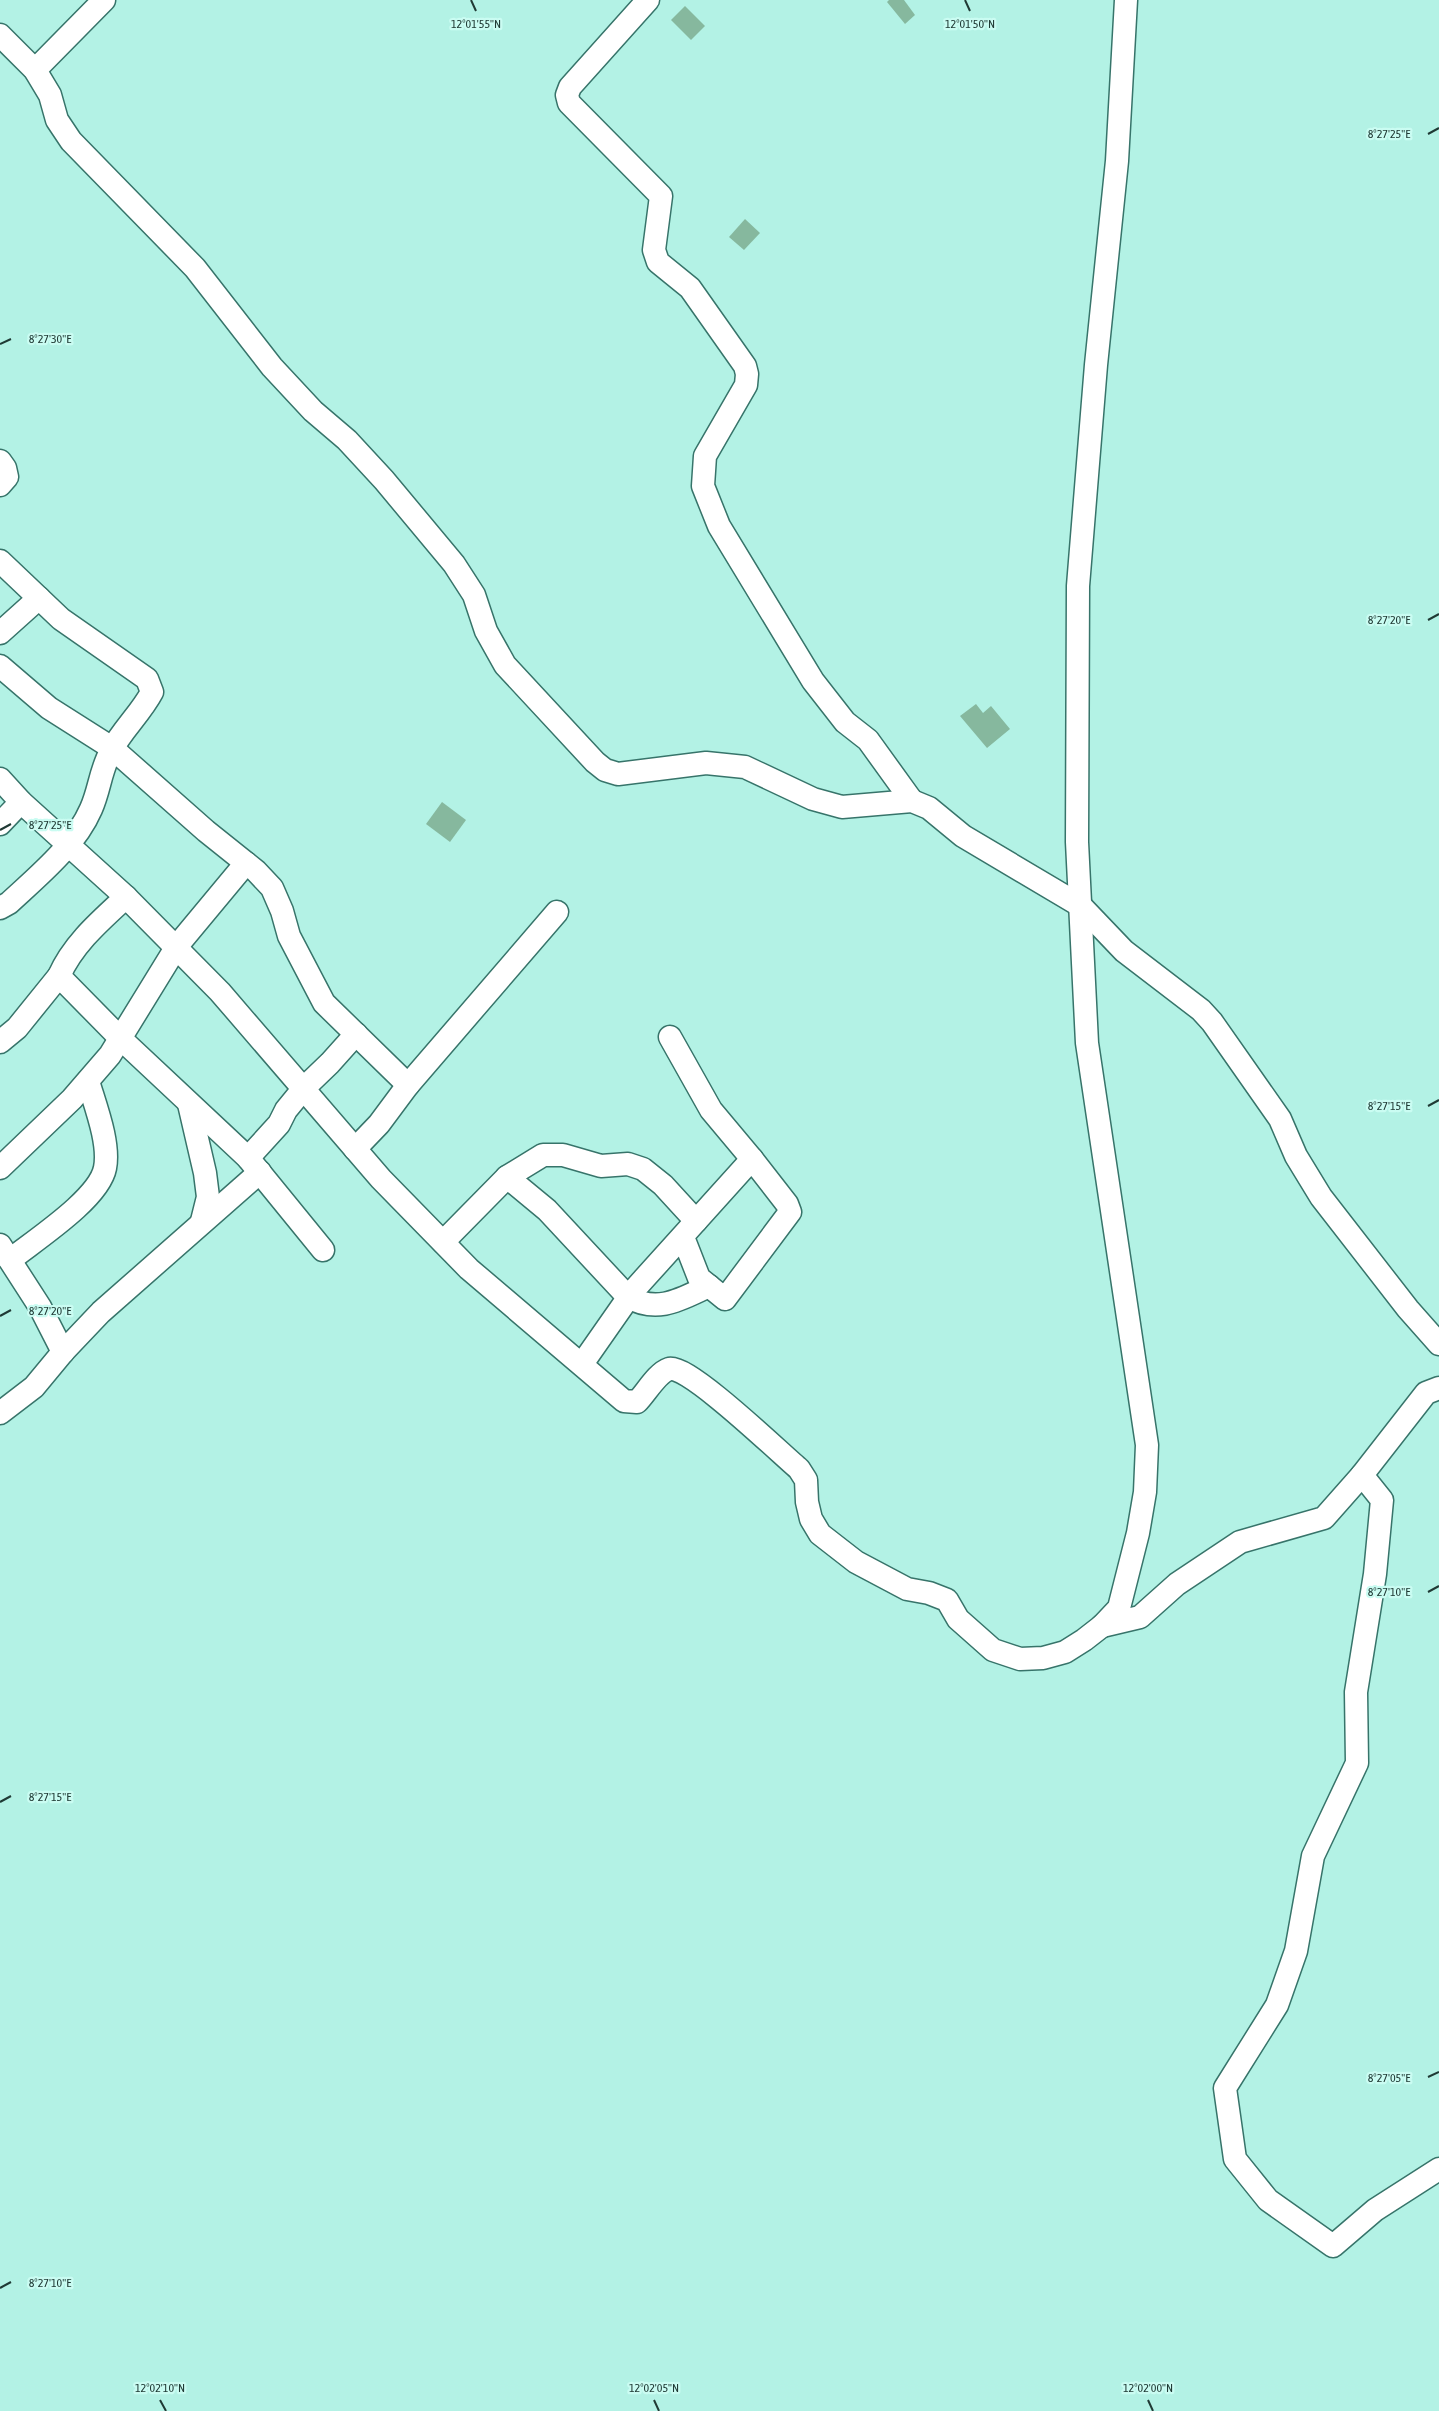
<svg xmlns="http://www.w3.org/2000/svg" width="1439" height="2411" font-family="'Asap Condensed',sans-serif">
  <style>
    .building { fill: #86b89e }
    .lines { fill: none; stroke-linecap: round; stroke-linejoin: round }
    .minor-casing { stroke: #37746a; stroke-width: 25 }
    .minor { stroke: #fff; stroke-width: 22 }
    .ticks { fill: none; stroke: #203a35; stroke-width: 2 }
    .ticks-label { font-size: 12px; text-anchor: middle; fill: #203a35; stroke: #cafcf2; stroke-width: 4.5; stroke-linejoin: round; paint-order: stroke }
  </style>
  <rect width="100%" height="100%" fill="#b3f2e5"/>
  <g class="building">
    <polygon points="889,0 904,0 915,15 905,24 887,2"/>
    <polygon points="685,6 705,26 691,40 671,20"/>
    <polygon points="745,219 760,233 744,250 729,237"/>
    <polygon points="976,704 983,713 991,706 1010,729 987,748 960,716"/>
    <polygon points="442,802 466,820 450,842 426,824"/>
  </g>
  <g class="lines">
    <defs>
      <g id="minor">
        <polyline points="648,0 570,87 567,95 569,103 661,196 654,250 658,262 690,288 745,366 747,374 746,385 705,456 703,486 719,526 813,681 845,722 868,740 912,801"/>
        <polyline points="0,35 35,70 50,95 57,120 71,141 195,268 272,367 313,411 347,440 384,480 454,564 474,595 486,631 505,665 595,762 605,770 618,774 706,763 745,767 813,799 842,807 912,801 929,808 963,836 1081,906 1124,951 1201,1010 1212,1022 1280,1119 1296,1156 1321,1197 1408,1309 1439,1344"/>
        <polyline points="35,70 104,0"/>
        <polyline points="0,461 5,468 7,477 0,485"/>
        <path d="M0,561L61,619L147,679L152,692C141,713 122,730 111,751C100,771 100,789 91,809C75,846 38,876 9,903L0,908"/>
        <polyline points="0,633 39,598"/>
        <polyline points="0,666 49,708 112,748 206,831 256,871 272,888 282,911 289,936 324,1003 408,1085"/>
        <path d="M0,779L21,802L126,897L220,992L381,1179L469,1269L624,1401L637,1402C646,1393 657,1373 669,1369C687,1363 781,1454 799,1469L806,1480L807,1502L811,1519L820,1534L856,1562L907,1589L929,1593L947,1600L958,1619L993,1650L1020,1659L1043,1658L1065,1652L1084,1640L1102,1626L1119,1608L1138,1533L1145,1492L1147,1445L1087,1043L1077,842L1078,586L1096,365L1117,161L1126,0"/>
        <polyline points="0,824 21,802"/>
        <path d="M59,976C73,944 100,921 126,897"/>
        <polyline points="670,1037 711,1110 752,1159"/>
        <polyline points="0,1042 17,1028 59,976 120,1038 248,1158 323,1250"/>
        <polyline points="189,1104 205,1173 208,1197 202,1221"/>
        <polyline points="355,1149 379,1124 408,1085 557,912"/>
        <polyline points="248,1158 279,1124 286,1110 304,1088 330,1063 356,1034"/>
        <polyline points="0,1168 72,1099 110,1055 177,946 246,863"/>
        <polyline points="507,1177 543,1155 563,1155 601,1166 628,1164 643,1169 663,1185 696,1221"/>
        <path d="M443,1242L507,1177L547,1210L628,1297C658,1314 681,1299 709,1286"/>
        <polyline points="0,1245 40,1307 63,1352"/>
        <path d="M10,1260C35,1240 99,1199 105,1168C110,1143 95,1105 88,1081"/>
        <polyline points="582,1364 633,1291 752,1159 787,1204 790,1212 725,1299 699,1278 683,1237"/>
        <polyline points="0,1413 34,1387 63,1352 101,1312 260,1172"/>
        <polyline points="1362,1475 1382,1500 1375,1574 1356,1692 1357,1763 1313,1856 1296,1951 1277,2005 1225,2088 1235,2159 1268,2200 1333,2246 1375,2210 1439,2169"/>
        <polyline points="1102,1626 1140,1617 1177,1584 1240,1542 1324,1518 1362,1475 1426,1393 1439,1388"/>
      </g>
    </defs>
    <use href="#minor" class="minor-casing"/>
    <use href="#minor" class="minor"/>
  </g>
  <path class="ticks" d="M471,0L476,11M965,0L970,11M1428,134L1439,128M0,344L11,339M1428,620L1439,614M0,830L11,824M1428,1106L1439,1100M0,1316L11,1310M1428,1592L1439,1586M0,1802L11,1796M1428,2077L1439,2072M0,2288L11,2282M160,2400L166,2411M654,2400L659,2411M1148,2400L1153,2411"/>
  <g class="ticks-label">
    <text x="476" y="28">12°01'55"N</text>
    <text x="970" y="28">12°01'50"N</text>
    <text x="1389" y="138">8°27'25"E</text>
    <text x="50" y="343">8°27'30"E</text>
    <text x="1389" y="624">8°27'20"E</text>
    <text x="50" y="829">8°27'25"E</text>
    <text x="1389" y="1110">8°27'15"E</text>
    <text x="50" y="1315">8°27'20"E</text>
    <text x="1389" y="1596">8°27'10"E</text>
    <text x="50" y="1801">8°27'15"E</text>
    <text x="1389" y="2082">8°27'05"E</text>
    <text x="50" y="2287">8°27'10"E</text>
    <text x="160" y="2392">12°02'10"N</text>
    <text x="654" y="2392">12°02'05"N</text>
    <text x="1148" y="2392">12°02'00"N</text>
  </g>
</svg>
